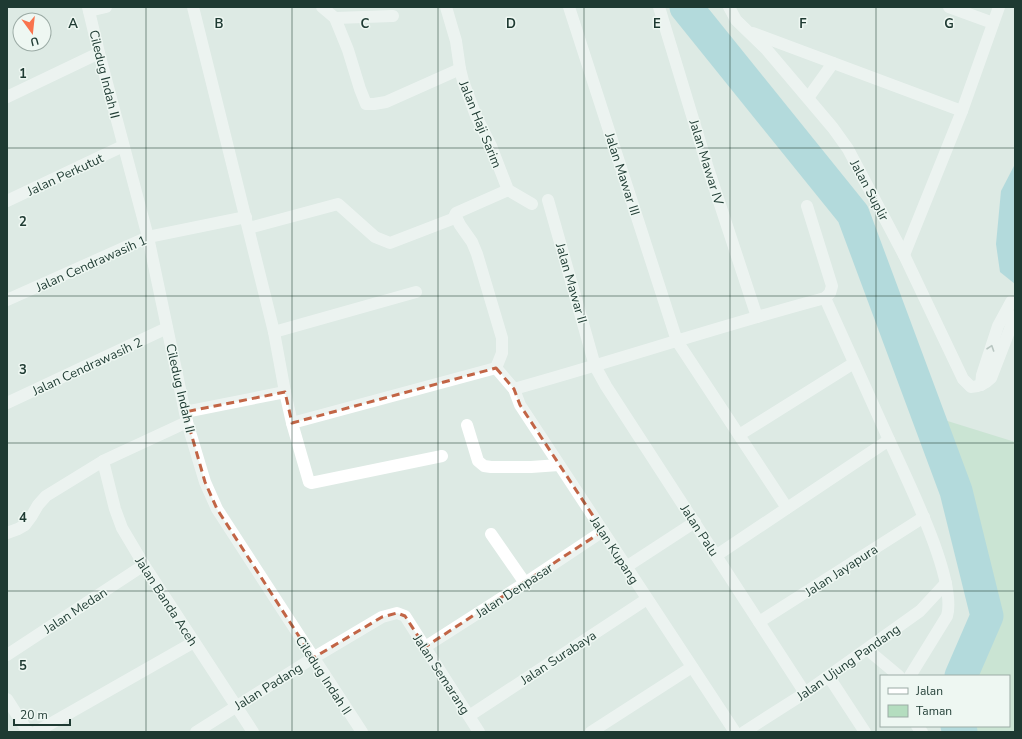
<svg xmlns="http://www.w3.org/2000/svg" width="1022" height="739" font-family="'Nunito Sans',sans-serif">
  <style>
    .green { fill: #b4ddbf }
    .water { fill: #81c8d3 }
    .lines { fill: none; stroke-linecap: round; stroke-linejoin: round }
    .river { stroke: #81c8d3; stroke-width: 33 }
    .minor { stroke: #fff; stroke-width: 12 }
    .oneway { stroke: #8e9c98 }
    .marked { fill: none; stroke: #c26546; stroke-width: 3; stroke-dasharray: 8 5; stroke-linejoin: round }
    .grid { fill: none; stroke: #1e3a32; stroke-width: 1; stroke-opacity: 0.55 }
    .labels { text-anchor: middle; stroke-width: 3; stroke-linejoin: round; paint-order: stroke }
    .street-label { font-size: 13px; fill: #1e3a32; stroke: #eef7f2 }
    .grid-label { font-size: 13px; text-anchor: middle; font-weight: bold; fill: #1e3a32; stroke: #eef7f2; stroke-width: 3; stroke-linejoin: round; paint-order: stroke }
  </style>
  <rect width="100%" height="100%" fill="#ddeae4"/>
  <polygon class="green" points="925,414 1015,442 1015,732 958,732 958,726 1009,726 1009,676 972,676 999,625"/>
  <polygon class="water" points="1014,166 1015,166 1015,284 1000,272 996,244 1001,191"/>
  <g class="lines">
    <g class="river">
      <polyline points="686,7 853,214 956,491 987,616 961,676"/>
      <polyline points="957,726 961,732"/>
    </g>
    <g class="minor">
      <polyline points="88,7 99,53 148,237 187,422 205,482 217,509 362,732"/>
      <polyline points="193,7 274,332 285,392 292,423 309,482 311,483 442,456"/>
      <polyline points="322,7 335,18 348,50 360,89 366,104 374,104 386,102 460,69"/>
      <polyline points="446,7 456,41 460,69 463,81 476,116 491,146 508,190 532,204"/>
      <polyline points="569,7 677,341 787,508"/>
      <polyline points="659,7 707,165 757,317"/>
      <path d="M729,7L736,20L767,50L833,128L848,149L904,255L963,379L971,387C979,387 985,384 991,378L1015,316"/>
      <polyline points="949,7 993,23"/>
      <polyline points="89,11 106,7"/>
      <polyline points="335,18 393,16"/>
      <polyline points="753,33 962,111"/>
      <polyline points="7,97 99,53"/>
      <polyline points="808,98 833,63"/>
      <polyline points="548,200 595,366 606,386 805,693"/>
      <polyline points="7,201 123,146"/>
      <path d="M807,206L832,286L830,293L825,298C845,343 865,387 885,431C902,470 958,578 947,616L910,676"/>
      <polyline points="249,228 338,204 375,237 390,243 455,218"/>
      <polyline points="904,255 962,111 999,7"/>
      <polyline points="7,300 148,237 246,217"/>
      <polyline points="274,332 416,292"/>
      <polyline points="496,368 514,389 520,405 735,732"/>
      <polyline points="496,368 502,353 502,338 477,254 472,242 460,225 455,215 456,213 508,190"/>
      <polyline points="981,385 982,375 998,326 1011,302 1015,303"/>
      <path d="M514,389C618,360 720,326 825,298"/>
      <polyline points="7,403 167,328"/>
      <polyline points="185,412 285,392"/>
      <polyline points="292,423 496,368"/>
      <polyline points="467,425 478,461 484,466 491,467 531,467 559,465"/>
      <polyline points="739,435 854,363"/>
      <polyline points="103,461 115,509 122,528 144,565 253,732"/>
      <polyline points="7,533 18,529 25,525 31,517 38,505 46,496 103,461 187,422"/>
      <polyline points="491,534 525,583"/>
      <polyline points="717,555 889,440"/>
      <polyline points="626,567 695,522"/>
      <polyline points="759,622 924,517"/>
      <polyline points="425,647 525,583 603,531"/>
      <polyline points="868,650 899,676"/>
      <polyline points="7,655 144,565"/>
      <polyline points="829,677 865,732"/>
      <polyline points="7,699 28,732"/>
      <polyline points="469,716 647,599"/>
      <polyline points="917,726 922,732"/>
      <polyline points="36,732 194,642"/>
      <polyline points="196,732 313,658 382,617 397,613 405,616 479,732"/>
      <polyline points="591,732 692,667"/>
      <polyline points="744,732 805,693 920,611 946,583"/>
    </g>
  </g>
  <defs><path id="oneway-chevron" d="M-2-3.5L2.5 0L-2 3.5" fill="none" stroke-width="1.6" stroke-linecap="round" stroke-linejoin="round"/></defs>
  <use class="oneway" href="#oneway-chevron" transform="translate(991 348) rotate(-71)"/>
  <path d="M0 0H1022V739H0ZM496,368L514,389L520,405L603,531L425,647L405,616L397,613L382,617L313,658L217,509L205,482L185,412L285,392L292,423Z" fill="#ddeae4" fill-opacity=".55" fill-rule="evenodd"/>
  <path class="marked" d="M496,368L514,389L520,405L603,531L425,647L405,616L397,613L382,617L313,658L217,509L205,482L185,412L285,392L292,423Z"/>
  <path class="grid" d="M146,7V732M292,7V732M438,7V732M584,7V732M730,7V732M876,7V732M7,148H1015M7,296H1015M7,443H1015M7,591H1015"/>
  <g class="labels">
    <g class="street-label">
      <text transform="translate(105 74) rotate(76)" y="5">Ciledug Indah II</text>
      <text transform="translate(481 124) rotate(68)" y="5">Jalan Haji Sarim</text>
      <text transform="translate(707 162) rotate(73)" y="5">Jalan Mawar IV</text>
      <text transform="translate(65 174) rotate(-25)" y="5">Jalan Perkutut</text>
      <text transform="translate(623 174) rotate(72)" y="5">Jalan Mawar III</text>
      <text transform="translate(870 190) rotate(62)" y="5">Jalan Suplir</text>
      <text transform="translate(91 263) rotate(-24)" y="5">Jalan Cendrawasih 1</text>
      <text transform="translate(572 283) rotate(74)" y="5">Jalan Mawar II</text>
      <text transform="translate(87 366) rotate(-25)" y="5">Jalan Cendrawasih 2</text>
      <text transform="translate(181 388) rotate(77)" y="5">Ciledug Indah II</text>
      <text transform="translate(700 530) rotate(57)" y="5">Jalan Palu</text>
      <text transform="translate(615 550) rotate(57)" y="5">Jalan Kupang</text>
      <text transform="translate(841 570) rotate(-33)" y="5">Jalan Jayapura</text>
      <text transform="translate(514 590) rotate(-33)" y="5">Jalan Denpasar</text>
      <text transform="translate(167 601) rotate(57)" y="5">Jalan Banda Aceh</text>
      <text transform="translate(75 610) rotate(-33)" y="5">Jalan Medan</text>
      <text transform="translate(558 657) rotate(-33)" y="5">Jalan Surabaya</text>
      <text transform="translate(848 662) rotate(-35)" y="5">Jalan Ujung Pandang</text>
      <text transform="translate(442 674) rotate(57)" y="5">Jalan Semarang</text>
      <text transform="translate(324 675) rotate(57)" y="5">Ciledug Indah II</text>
      <text transform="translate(268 686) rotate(-32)" y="5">Jalan Padang</text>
    </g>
  </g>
  <g class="grid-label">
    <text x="73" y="28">A</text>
    <text x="219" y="28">B</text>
    <text x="365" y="28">C</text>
    <text x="511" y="28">D</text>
    <text x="657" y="28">E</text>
    <text x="803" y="28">F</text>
    <text x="949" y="28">G</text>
    <text x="23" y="78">1</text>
    <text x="23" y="226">2</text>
    <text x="23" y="374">3</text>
    <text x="23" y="522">4</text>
    <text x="23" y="670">5</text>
  </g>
  <rect width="1022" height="739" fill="none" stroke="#1e3a32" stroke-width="16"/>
  <rect x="880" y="675" width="130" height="52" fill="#eef7f2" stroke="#9baba5"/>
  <rect x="888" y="688" width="20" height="6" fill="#ffffff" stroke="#9baba5"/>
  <text x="916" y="695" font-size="12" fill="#1e3a32">Jalan</text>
  <rect x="888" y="705" width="20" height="12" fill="#b4ddbf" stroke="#9baba5"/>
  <text x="916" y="715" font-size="12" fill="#1e3a32">Taman</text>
  <g transform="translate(32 32) rotate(165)"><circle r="19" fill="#eef7f2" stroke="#9baba5"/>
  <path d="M0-3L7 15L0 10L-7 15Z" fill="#f9734d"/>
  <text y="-6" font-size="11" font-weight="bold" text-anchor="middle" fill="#1e3a32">U</text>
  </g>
  <path d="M14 719v6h56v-6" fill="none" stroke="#1e3a32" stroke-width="2"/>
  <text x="20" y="719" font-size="12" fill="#1e3a32" stroke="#eef7f2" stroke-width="3" paint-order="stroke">20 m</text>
</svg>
